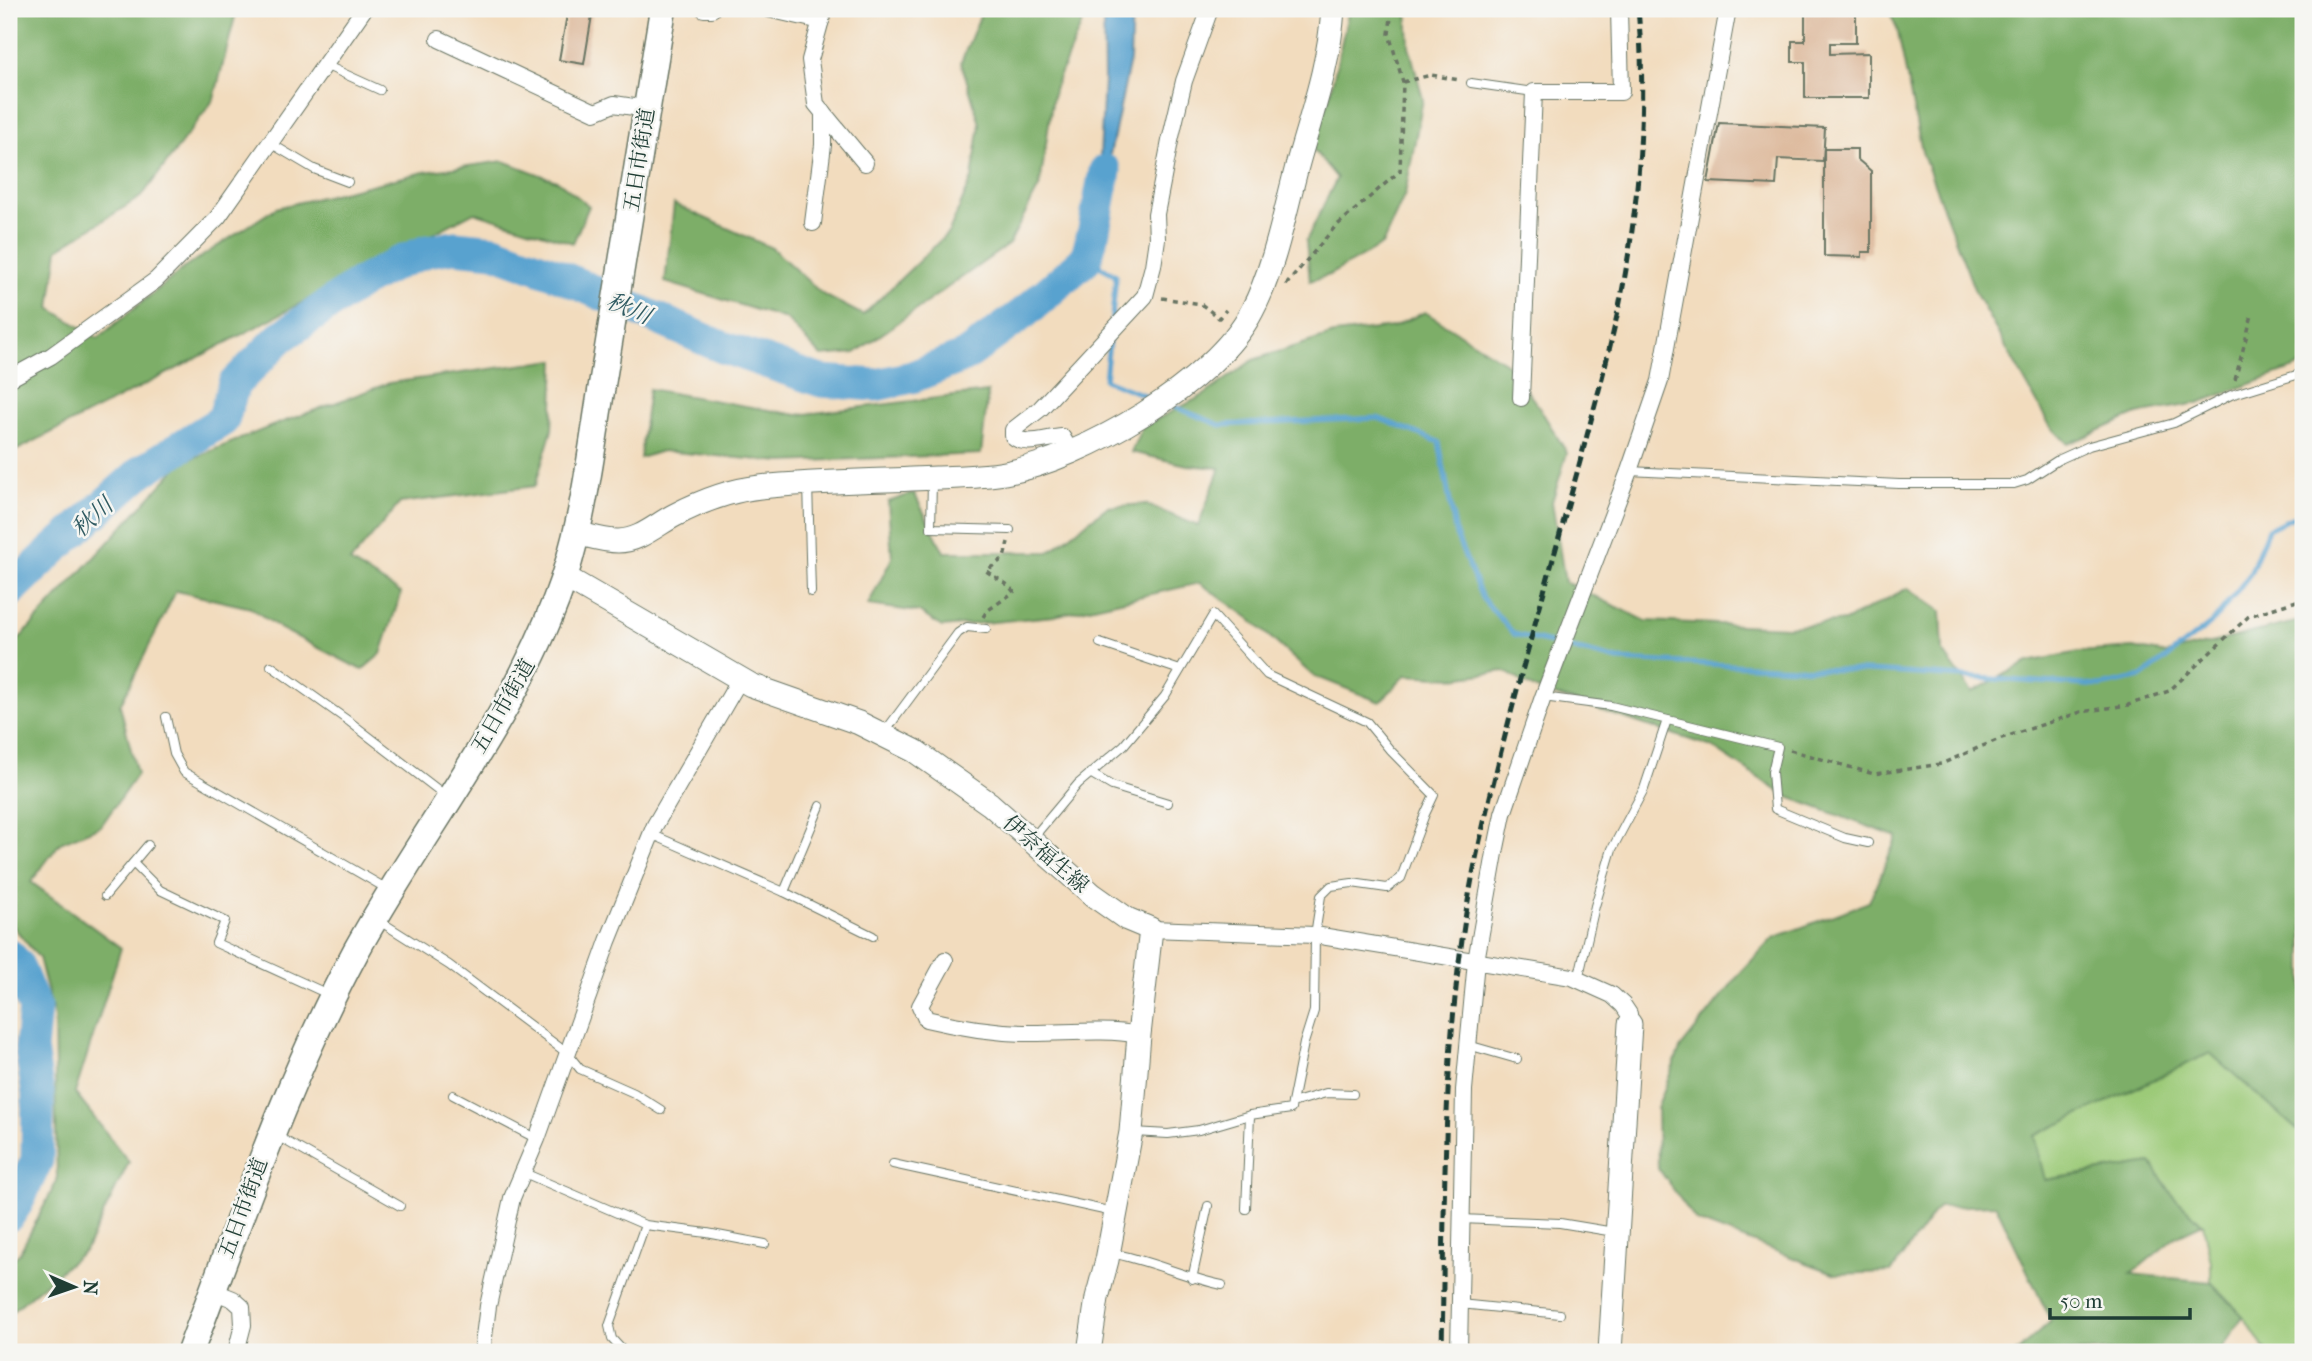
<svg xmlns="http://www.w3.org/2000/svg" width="2312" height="1361" font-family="'IM FELL French Canon','Noto Serif JP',serif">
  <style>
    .green { fill: #9cca78; stroke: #5e8456; stroke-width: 2 }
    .forest { fill: #7dae68; stroke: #4e764e; stroke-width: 2 }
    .water { fill: #58a2cf; stroke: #3c7082; stroke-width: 2 }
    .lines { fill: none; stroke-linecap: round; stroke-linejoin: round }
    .stream { stroke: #58a2cf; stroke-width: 5 }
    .river { stroke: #58a2cf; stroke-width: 33 }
    .building { fill: #dbb596 }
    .lane-casing { stroke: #697564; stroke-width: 10 }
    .street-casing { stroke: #697564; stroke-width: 18 }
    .secondary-casing { stroke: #697564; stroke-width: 25 }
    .primary-casing { stroke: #697564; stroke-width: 29 }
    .path { stroke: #697564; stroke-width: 3.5; stroke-dasharray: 5 5; stroke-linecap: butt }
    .lane { stroke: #fff; stroke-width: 8 }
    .street { stroke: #fff; stroke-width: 16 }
    .secondary { stroke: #fff; stroke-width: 23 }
    .primary { stroke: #fff; stroke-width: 26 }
    .rail { stroke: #1f3d34; stroke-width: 5; stroke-dasharray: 10 5; stroke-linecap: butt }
    .labels { text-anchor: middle; stroke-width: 5; stroke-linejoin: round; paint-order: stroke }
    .street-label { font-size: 21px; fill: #1f3d34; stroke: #f6f6f2 }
    .water-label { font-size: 23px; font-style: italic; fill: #305b62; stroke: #f6f6f2 }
  </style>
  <rect width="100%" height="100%" fill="#f6f6f2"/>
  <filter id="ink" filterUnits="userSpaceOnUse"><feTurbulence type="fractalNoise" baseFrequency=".0143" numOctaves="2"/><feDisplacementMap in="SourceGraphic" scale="14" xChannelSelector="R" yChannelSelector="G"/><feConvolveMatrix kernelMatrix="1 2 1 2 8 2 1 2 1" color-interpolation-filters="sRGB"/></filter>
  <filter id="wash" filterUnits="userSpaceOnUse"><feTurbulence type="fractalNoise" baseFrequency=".00686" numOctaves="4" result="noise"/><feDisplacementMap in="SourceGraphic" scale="28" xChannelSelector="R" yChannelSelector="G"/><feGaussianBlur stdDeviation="1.57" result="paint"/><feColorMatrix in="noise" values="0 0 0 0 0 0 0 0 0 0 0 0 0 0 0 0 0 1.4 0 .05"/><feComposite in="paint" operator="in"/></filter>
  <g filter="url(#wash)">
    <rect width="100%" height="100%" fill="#f2dcbe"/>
    <polygon class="green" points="2210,1052 2303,1135 2303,1352 2270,1352 2263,1347 2243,1316 2211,1282 2211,1262 2203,1224 2174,1197 2151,1163 2044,1180 2033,1136"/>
    <g class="forest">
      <polygon points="9,9 237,9 214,99 142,196 58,249 50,308 98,338 184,268 276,208 424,172 504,161 559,182 589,206 573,243 474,212 178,368 9,454"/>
      <polygon points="983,9 1088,9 1054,89 1040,185 1009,244 855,353 821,356 786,319 665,282 674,204 772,248 822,294 863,315 949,232 972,178 980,124 961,62"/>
      <polygon points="1349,9 1407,9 1409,46 1423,99 1405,194 1382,245 1329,275 1310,281 1306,241 1337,178 1312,148 1330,94"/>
      <polygon points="1888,9 2303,9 2303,365 2198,403 2137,414 2068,444 2050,426 1976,294 1922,152 1897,28"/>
      <polygon points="1425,312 1506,363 1539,407 1567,453 1552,502 1565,582 1646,621 1788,627 1845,621 1908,588 1941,611 1943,652 1972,692 2028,662 2079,652 2133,648 2166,654 2303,620 2303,1135 2210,1053 2034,1136 2045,1180 2151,1163 2174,1197 2203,1224 2177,1236 2131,1274 2211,1282 2243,1316 2221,1350 2017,1352 2051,1321 1996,1205 1938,1207 1891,1272 1836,1274 1696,1221 1658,1168 1657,1108 1680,1049 1742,971 1773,938 1869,902 1897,837 1786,796 1712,747 1533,688 1504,671 1454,678 1406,675 1380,702 1312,675 1249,618 1200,583 1054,616 942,627 919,612 868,605 892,558 888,502 914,493 944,552 1049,552 1107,507 1145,504 1198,526 1220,468 1187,465 1131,452 1142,427 1204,395 1253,360 1334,334 1393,327"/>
      <polygon points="555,360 552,430 535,486 400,503 350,562 401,593 381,654 362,670 281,629 251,608 176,591 120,705 137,774 101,826 60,843 31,882 121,948 75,1093 129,1162 86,1249 9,1314 9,1262 19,1254 57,1181 54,1017 39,958 12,925 13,922 9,916 9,650 181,463 272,426 389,383"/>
      <polygon points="649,389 797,415 988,392 981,454 782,462 662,451 640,458"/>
    </g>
    <polygon class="water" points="1103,9 1132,9 1130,60 1097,216 1104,79"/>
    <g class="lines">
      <g class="stream">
        <polyline points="1086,259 1116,275 1111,328"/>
        <polyline points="1109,341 1105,380 1154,399"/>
        <polyline points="1170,405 1220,425 1378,418 1439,442 1456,535 1482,598 1514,634 1618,660 1887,672 2100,686 2142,677 2214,621 2250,574 2268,529 2291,518 2303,516"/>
      </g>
      <g class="river">
        <polyline points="9,592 53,550 142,471 223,420 234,384 281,337 362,282 396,264 427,251 455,247 494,251 553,273 722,347 821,381 876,385 912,377 965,356 1024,313 1086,259 1094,230 1105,171"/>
        <polyline points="9,955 17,964 35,1008 31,1049 38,1094 37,1160 17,1203 9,1215"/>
      </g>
    </g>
    <g id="blocks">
      <g class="building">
        <polygon points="568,9 593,9 584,64 559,60"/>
        <polygon points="1805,9 1856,9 1856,43 1830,43 1830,54 1869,53 1869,98 1805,98 1805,62 1792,62 1792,41 1805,41"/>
        <polygon points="1719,123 1825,128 1823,161 1778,159 1776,185 1708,182"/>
        <polygon points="1824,149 1857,149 1857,159 1871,171 1871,252 1862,252 1862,257 1824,256"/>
      </g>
    </g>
  </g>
  <g filter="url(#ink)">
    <use href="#blocks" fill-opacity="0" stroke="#697564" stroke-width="2"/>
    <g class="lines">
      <defs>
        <g id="lane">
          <polyline points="325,65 380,90"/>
          <polyline points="1471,83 1534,92"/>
          <polyline points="270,143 314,169 348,182"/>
          <polyline points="1629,471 1899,484 2014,484 2027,480 2058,460 2089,446 2174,423 2231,395 2303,373"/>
          <polyline points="932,481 931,528 1010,530"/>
          <polyline points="808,484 811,592"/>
          <polyline points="1100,643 1180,670"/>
          <polyline points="271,666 350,722 446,796"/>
          <polyline points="1543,697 1611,706 1778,747 1772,772 1775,809 1845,838 1868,843"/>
          <polyline points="166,717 174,754 184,772 389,890"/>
          <polyline points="884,733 958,633 967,627 986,629"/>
          <polyline points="1090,773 1112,786 1168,803"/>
          <polyline points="651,834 784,892 873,936"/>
          <polyline points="1032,839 1078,784 1124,745 1165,696 1213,615 1267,675 1367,722 1390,750 1434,795 1425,814 1401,878 1387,888 1352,883 1331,886 1321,896 1315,935 1314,1011 1304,1043 1292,1103"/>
          <polyline points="133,863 160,890 225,921 216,943 330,995"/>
          <polyline points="784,892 820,806"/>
          <polyline points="105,896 148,845"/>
          <polyline points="378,920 449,965 567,1053 580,1069 634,1093 661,1110"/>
          <polyline points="1578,980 1595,906 1612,849 1644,789 1667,720"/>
          <polyline points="1468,1045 1517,1059"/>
          <polyline points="453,1095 537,1139"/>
          <polyline points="1134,1132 1168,1134 1199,1130 1250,1115 1291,1109 1292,1103 1326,1093 1353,1094"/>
          <polyline points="277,1136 400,1206"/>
          <polyline points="893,1164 1113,1212"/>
          <polyline points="522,1172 645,1225 707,1233 765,1244"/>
          <polyline points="1246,1209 1250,1115"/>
          <polyline points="1461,1219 1560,1223 1614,1232"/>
          <path d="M1111,1253C1149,1260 1184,1277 1222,1285"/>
          <polyline points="1192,1279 1208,1206"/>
          <polyline points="1460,1304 1560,1314"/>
          <polyline points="624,1352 612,1339 609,1326 645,1225"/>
        </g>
        <g id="street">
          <polyline points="704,9 712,9"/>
          <polyline points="768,9 821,21"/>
          <polyline points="824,9 810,60 816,104 865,163"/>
          <polyline points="439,39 595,112 614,104 647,109"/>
          <polyline points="813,223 823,145 823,112"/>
          <polyline points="9,379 51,356 156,280 218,217 364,9"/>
          <polyline points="1521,398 1534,92 1621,92 1619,9"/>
          <path d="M1071,452L1062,437C1046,438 1025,447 1013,436V430L1040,409L1145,296L1153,266L1157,239L1156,214L1170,141L1184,81L1210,9"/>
          <polyline points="1151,929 1315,935 1572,977 1612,995 1623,1005 1629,1014 1630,1024"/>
          <path d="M945,960L920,1006L926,1019C959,1027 990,1032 1024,1033C1062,1034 1101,1028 1139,1035"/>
          <polyline points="213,1291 233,1299 242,1307 243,1325 236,1352"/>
          <polyline points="482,1352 488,1306 512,1198 537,1139 608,941 655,825 740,679"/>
          <polyline points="1459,1352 1464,1090 1476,961 1495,853 1503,814 1543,697 1629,471 1660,381 1728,9"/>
        </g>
        <g id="secondary">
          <path d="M576,533C589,536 604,541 618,541C640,541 657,524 675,515C702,501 731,490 760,487C818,481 878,481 936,478C959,477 982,477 1005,473C1083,459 1215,383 1252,311C1275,268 1286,206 1299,159C1313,110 1330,60 1333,9"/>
          <polyline points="565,577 751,685 859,723 915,751 990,804 1093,895 1127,919 1151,929 1139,1035 1131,1132 1107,1260 1097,1298 1089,1352"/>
          <polyline points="1610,1352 1630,1024"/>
        </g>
        <path id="primary" d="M190,1352C241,1217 287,1079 356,951C421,833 508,726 556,600C584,528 591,449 604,373C624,252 643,130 663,9"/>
      </defs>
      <use href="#lane" class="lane-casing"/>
      <use href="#street" class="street-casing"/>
      <use href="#secondary" class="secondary-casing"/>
      <use href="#primary" class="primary-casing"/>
      <g class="path">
        <polyline points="1403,82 1431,75 1459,80"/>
        <polyline points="1286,285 1335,227 1400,171 1403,82 1389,34 1392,9"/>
        <polyline points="1162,298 1201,304 1219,318 1226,310"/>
        <polyline points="2235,380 2252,315"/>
        <polyline points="983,617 987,611 1014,592 1008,585 986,571 1004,558 1008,542"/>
        <polyline points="1790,750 1874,774 1941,764 1999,739 2081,712 2128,705 2169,691 2249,616 2303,599"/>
      </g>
      <use href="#lane" class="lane"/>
      <use href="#street" class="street"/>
      <use href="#secondary" class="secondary"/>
      <use href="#primary" class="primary"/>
      <path class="rail" d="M1442,1352C1445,1185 1442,1018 1477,854C1505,724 1543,597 1578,469C1593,413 1608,358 1620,302C1639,207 1647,106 1638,9"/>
    </g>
  </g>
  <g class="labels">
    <g class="street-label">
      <text transform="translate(639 160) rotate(-81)" y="7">五日市街道</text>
      <text transform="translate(503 706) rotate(-60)" y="7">五日市街道</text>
      <text transform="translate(1046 854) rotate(41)" y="7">伊奈福生線</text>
      <text transform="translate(243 1208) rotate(-70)" y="7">五日市街道</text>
    </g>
    <g class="water-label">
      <text transform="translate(629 308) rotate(23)" y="8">秋川</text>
      <text transform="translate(92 517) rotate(-42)" y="8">秋川</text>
    </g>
  </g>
  <rect width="2312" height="1361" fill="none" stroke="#f6f6f2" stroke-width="35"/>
  <g transform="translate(74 1287) rotate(92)" stroke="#f6f6f2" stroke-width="5" paint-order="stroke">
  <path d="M0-5L12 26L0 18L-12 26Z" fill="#1f3d34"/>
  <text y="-10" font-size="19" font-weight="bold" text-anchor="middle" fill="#1f3d34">N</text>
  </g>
  <path d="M2050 1308v10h140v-10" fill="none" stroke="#1f3d34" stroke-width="3.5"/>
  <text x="2060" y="1308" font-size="21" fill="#1f3d34" stroke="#f6f6f2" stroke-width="5" paint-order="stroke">50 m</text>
</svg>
